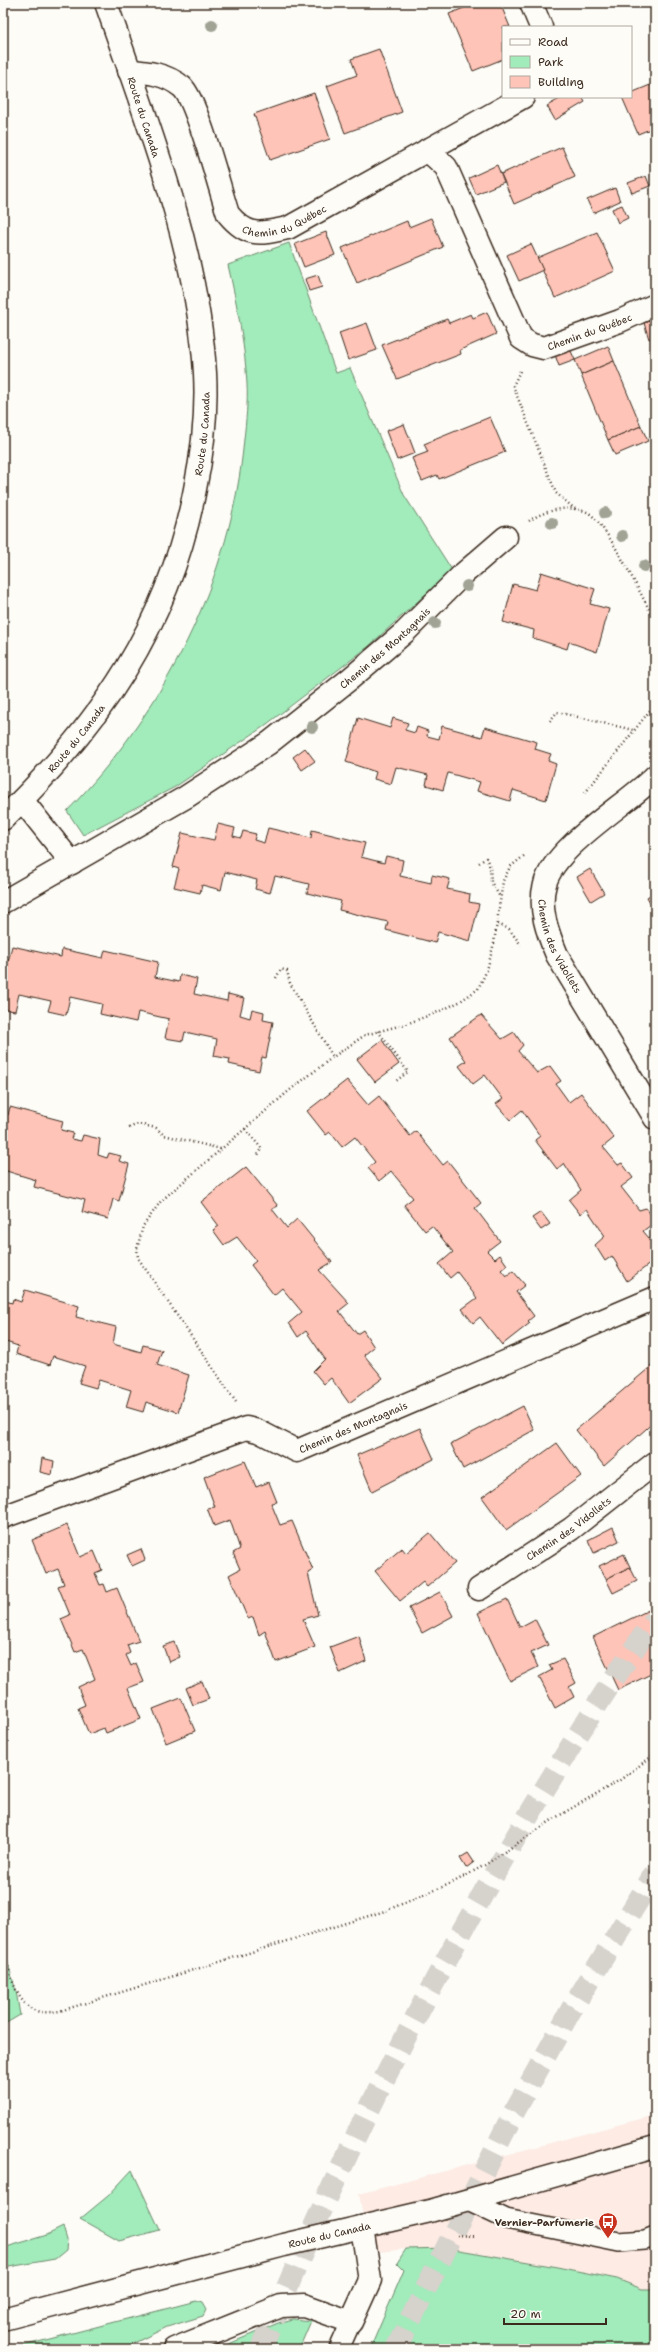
<svg xmlns="http://www.w3.org/2000/svg" width="658" height="2352" font-family="'Shantell Sans',sans-serif">
  <style>
    .built { fill: #fdebe4 }
    .green { fill: #a2ebba; stroke: #6e8a6c }
    .building { fill: #fec4b7; stroke: #3b2a1e }
    .lines { fill: none; stroke-linecap: round; stroke-linejoin: round }
    .motorway-tunnel { stroke: #d6d2cc; stroke-width: 22; stroke-dasharray: 22 11; stroke-linecap: butt }
    .service-casing { stroke: #3b2a1e; stroke-width: 22 }
    .minor-casing { stroke: #3b2a1e; stroke-width: 25 }
    .tertiary-casing { stroke: #3b2a1e; stroke-width: 25 }
    .path { stroke: #3b2a1e; stroke-width: 2.5; stroke-dasharray: 1 3; stroke-linecap: butt }
    .service { stroke: #fdfcf7; stroke-width: 19 }
    .minor { stroke: #fdfcf7; stroke-width: 22 }
    .tertiary { stroke: #fdfcf7; stroke-width: 22 }
    .tree { fill: #a1a395 }
    .labels { text-anchor: middle; stroke-width: 4; stroke-linejoin: round; paint-order: stroke }
    .street-label { font-size: 10px; fill: #3b2a1e; stroke: #fdfcf7 }
    .poi-label { font-size: 10px; font-weight: bold; fill: #3b2a1e; stroke: #fdfcf7; text-anchor: end }
  </style>
  <rect width="100%" height="100%" fill="#fdfcf7"/>
  <filter id="ink" filterUnits="userSpaceOnUse"><feTurbulence type="fractalNoise" baseFrequency=".025" numOctaves="2"/><feDisplacementMap in="SourceGraphic" scale="8" xChannelSelector="R" yChannelSelector="G"/><feConvolveMatrix kernelMatrix="1 2 1 2 8 2 1 2 1" color-interpolation-filters="sRGB"/></filter>
  <g filter="url(#ink)">
    <polygon class="built" points="655,2115 655,2289 642,2289 617,2279 557,2267 448,2248 406,2249 370,2253 359,2194"/>
    <g class="green">
      <path d="M289,243L336,373L350,368L404,495L452,570L368,647L263,727L175,787L83,835L67,811C164,712 232,578 244,439C246,421 248,402 247,384C245,345 237,304 228,265Z"/>
      <polygon points="3,1947 16,1991 20,2015 3,2025"/>
      <polygon points="132,2170 160,2230 119,2241 80,2219 108,2196"/>
      <polygon points="63,2227 67,2240 66,2250 55,2259 3,2268 3,2248 47,2235"/>
      <polygon points="448,2248 557,2267 617,2279 642,2289 655,2289 655,2349 370,2349 404,2270 397,2263 406,2249"/>
      <polygon points="196,2301 202,2303 206,2310 203,2316 167,2327 122,2349 11,2349"/>
      <polygon points="293,2319 311,2321 299,2349 217,2349 278,2323"/>
    </g>
    <g class="building">
      <polygon points="476,3 500,3 510,27 503,27 503,59 473,71 449,14"/>
      <polygon points="379,49 402,112 345,133 327,86 357,75 351,59"/>
      <polygon points="655,83 655,127 638,134 622,97 631,97 631,93"/>
      <polygon points="314,93 330,139 270,160 254,114"/>
      <polygon points="563,97 582,97 585,102 555,120 547,106"/>
      <polygon points="562,147 575,177 514,204 501,174"/>
      <polygon points="497,165 504,182 476,194 469,178"/>
      <polygon points="646,176 650,186 632,193 628,183"/>
      <polygon points="615,188 620,201 593,213 587,200"/>
      <polygon points="622,205 628,218 618,223 612,209"/>
      <polygon points="431,218 443,247 357,283 342,248 407,221 409,227"/>
      <polygon points="326,232 335,255 304,267 295,244"/>
      <polygon points="597,232 615,271 555,298 537,258"/>
      <polygon points="531,244 543,270 519,281 507,255"/>
      <polygon points="318,275 322,287 309,291 305,279"/>
      <polygon points="487,312 496,334 460,350 461,354 397,379 382,345 447,319 449,323 471,314 473,318"/>
      <polygon points="654,319 655,336 649,339 644,323"/>
      <polygon points="367,323 377,350 348,360 339,333"/>
      <polygon points="608,346 614,361 581,375 575,360"/>
      <polygon points="570,349 575,360 559,366 555,355"/>
      <polygon points="614,361 641,426 608,440 581,375"/>
      <polygon points="490,417 505,452 439,479 437,475 422,481 412,458 428,452 424,444"/>
      <polygon points="404,424 415,453 397,460 386,431"/>
      <polygon points="641,426 648,441 615,455 608,440"/>
      <polygon points="541,572 595,589 590,604 609,609 597,652 569,642 567,649 533,638 534,630 503,622 513,584 536,590"/>
      <polygon points="358,718 390,728 393,718 408,723 405,730 415,733 417,727 428,731 427,736 439,739 442,726 482,737 485,727 537,742 535,749 551,754 548,761 556,764 546,800 513,790 510,801 477,791 480,782 448,773 443,790 426,785 428,775 396,767 391,784 374,779 376,772 346,762"/>
      <polygon points="305,748 315,761 302,770 293,757"/>
      <polygon points="218,824 235,828 233,836 241,838 243,831 256,834 254,840 264,843 268,828 311,838 312,830 365,843 361,857 384,863 386,856 403,860 400,876 431,883 432,875 450,879 447,889 470,894 469,902 479,904 470,941 438,932 435,943 386,930 388,922 339,910 341,901 307,893 309,884 275,876 270,893 255,889 257,880 225,872 221,890 202,885 200,893 174,887 179,869 173,867 182,833 214,840"/>
      <polygon points="590,869 604,893 591,901 577,877"/>
      <polygon points="655,892 655,911 647,897"/>
      <polygon points="12,946 61,957 62,949 103,958 105,950 158,962 155,977 179,982 180,975 197,979 194,994 227,1001 228,994 244,998 240,1015 250,1018 252,1009 264,1012 263,1020 273,1022 266,1058 262,1057 259,1071 229,1064 230,1059 214,1056 217,1039 185,1032 183,1041 165,1038 169,1019 138,1012 136,1022 100,1014 102,1004 70,997 66,1015 48,1011 51,1001 19,994 15,1011 3,1009 3,961 8,962"/>
      <polygon points="481,1015 502,1039 514,1032 523,1045 518,1051 537,1073 550,1066 561,1081 556,1084 569,1102 581,1093 614,1138 603,1147 618,1165 622,1163 633,1178 621,1187 639,1210 646,1208 655,1220 655,1222 643,1231 655,1245 655,1260 627,1281 612,1256 605,1261 595,1245 605,1236 587,1209 580,1214 569,1200 581,1190 564,1163 557,1169 535,1140 540,1136 522,1110 510,1120 496,1104 503,1099 485,1075 473,1084 459,1066 466,1061 450,1037"/>
      <polygon points="382,1040 399,1064 375,1082 357,1059"/>
      <polygon points="347,1080 368,1105 379,1096 410,1136 416,1131 443,1165 448,1161 481,1203 475,1208 500,1241 487,1251 495,1259 500,1255 507,1265 501,1270 506,1276 513,1271 525,1285 516,1292 534,1316 528,1321 530,1323 502,1345 480,1317 473,1323 462,1309 477,1298 457,1272 450,1278 439,1264 453,1252 432,1226 425,1231 404,1205 413,1198 391,1171 379,1181 368,1168 375,1162 355,1137 342,1147 330,1132 326,1135 307,1111"/>
      <polygon points="10,1107 63,1121 61,1130 73,1133 71,1139 81,1141 83,1135 100,1139 98,1155 107,1158 109,1153 121,1156 119,1161 129,1164 119,1201 113,1199 108,1219 82,1212 85,1200 34,1187 36,1180 3,1170 3,1114 8,1115"/>
      <polygon points="246,1167 278,1206 272,1209 287,1228 297,1219 332,1262 319,1270 349,1303 339,1311 357,1334 363,1330 374,1347 364,1355 383,1378 349,1403 331,1378 324,1384 313,1371 325,1359 306,1331 298,1337 289,1323 302,1312 282,1288 274,1295 251,1265 256,1261 237,1237 224,1245 213,1230 219,1226 201,1202"/>
      <polygon points="541,1212 550,1224 541,1230 532,1218"/>
      <polygon points="25,1290 79,1306 76,1317 116,1327 113,1344 141,1352 143,1345 162,1350 157,1365 189,1375 178,1412 146,1402 143,1412 126,1407 131,1390 99,1380 96,1388 79,1383 85,1366 53,1356 50,1365 16,1354 18,1346 3,1341 3,1300 12,1303 13,1299 21,1302"/>
      <polygon points="655,1363 655,1421 604,1466 576,1430"/>
      <polygon points="523,1406 534,1430 463,1469 451,1444"/>
      <polygon points="420,1428 434,1459 372,1491 357,1455"/>
      <polygon points="557,1443 581,1476 506,1530 482,1497"/>
      <polygon points="42,1458 54,1461 52,1475 40,1472"/>
      <polygon points="245,1461 256,1487 269,1482 277,1502 271,1503 280,1525 292,1521 313,1570 308,1573 318,1615 303,1619 315,1647 276,1662 265,1631 259,1635 253,1617 248,1619 229,1575 240,1569 233,1553 240,1549 230,1520 214,1526 207,1508 215,1507 204,1477"/>
      <polygon points="67,1525 80,1557 94,1551 102,1570 95,1573 100,1585 104,1584 107,1592 117,1588 139,1641 127,1645 130,1653 126,1655 131,1666 136,1663 144,1682 128,1688 141,1719 106,1733 104,1728 89,1734 78,1708 85,1705 78,1687 95,1679 83,1649 75,1652 61,1619 70,1615 58,1586 64,1584 58,1569 46,1574 32,1540"/>
      <polygon points="613,1527 619,1541 594,1553 588,1540"/>
      <polygon points="430,1533 455,1563 427,1587 423,1582 400,1601 375,1571 402,1548 406,1553"/>
      <polygon points="141,1549 145,1560 132,1566 127,1555"/>
      <polygon points="624,1554 630,1567 606,1579 599,1566"/>
      <polygon points="630,1567 637,1581 613,1593 606,1579"/>
      <polygon points="440,1592 453,1616 422,1633 409,1608"/>
      <polygon points="507,1599 520,1627 535,1619 548,1645 531,1653 538,1667 510,1681 478,1613"/>
      <polygon points="655,1607 655,1672 618,1690 593,1637"/>
      <polygon points="359,1636 366,1661 340,1673 330,1647"/>
      <polygon points="174,1642 180,1657 169,1662 163,1646"/>
      <polygon points="563,1659 576,1683 569,1687 574,1697 555,1708 539,1677 552,1670 549,1665"/>
      <polygon points="202,1681 209,1699 193,1705 186,1688"/>
      <polygon points="181,1698 195,1731 166,1743 153,1709"/>
      <polygon points="468,1853 474,1862 466,1868 460,1858"/>
    </g>
    <g class="lines">
      <g class="motorway-tunnel">
        <path d="M261,2349C339,2161 430,1979 535,1805C573,1742 612,1679 655,1619"/>
        <polyline points="396,2349 513,2114 571,2010 655,1873"/>
      </g>
      <defs>
        <g id="service">
          <polyline points="468,2201 506,2219 619,2242 645,2240 655,2236"/>
          <polyline points="339,2349 351,2322"/>
        </g>
        <g id="minor">
          <polyline points="531,3 541,27"/>
          <path id="s1" d="M129,71C148,72 166,74 182,87C197,100 220,190 228,214C248,238 260,234 288,228L523,97"/>
          <path id="s2" d="M427,150L446,167L521,338L532,345L544,348L620,321L655,305"/>
          <path id="s3" d="M655,776C626,805 555,846 545,884C538,908 548,934 557,955L655,1118"/>
          <polyline points="22,800 72,863"/>
          <path id="s4" d="M3,902L186,797L269,743L351,678L405,632L462,575L506,537"/>
          <path id="s5" d="M3,1517L246,1428L258,1431L297,1451L655,1298"/>
          <path id="s6" d="M479,1589L571,1529L655,1463"/>
          <polyline points="174,2349 281,2306 304,2305 351,2322 370,2280 362,2227"/>
        </g>
        <g id="tertiary">
          <path id="s7" d="M3,819C101,723 169,625 195,489C203,451 207,411 205,373C198,250 146,119 106,3"/>
          <path id="s8" d="M3,2319L284,2245L430,2211L655,2147"/>
        </g>
      </defs>
      <use href="#service" class="service-casing"/>
      <use href="#minor" class="minor-casing"/>
      <use href="#tertiary" class="tertiary-casing"/>
      <g class="path">
        <polyline points="520,371 513,386 556,493 576,510"/>
        <path d="M529,521C543,511 569,504 587,512C606,521 642,598 655,620"/>
        <polyline points="550,721 557,712 633,730"/>
        <polyline points="585,793 655,704"/>
        <polyline points="479,863 486,858 490,867 491,882 500,897"/>
        <polyline points="498,924 509,929 521,945"/>
        <polyline points="276,978 281,969 287,971 290,983 333,1057"/>
        <polyline points="378,1031 408,1072 396,1081"/>
        <polyline points="129,1128 138,1124 156,1128 164,1135 221,1149"/>
        <polyline points="245,1129 262,1149 258,1155"/>
        <polyline points="236,1402 138,1258 137,1249 143,1226 161,1201 290,1090 333,1057 365,1035 406,1024 438,1012 459,1002 478,989 487,970 494,943 503,881 510,867 525,855"/>
        <path d="M3,1947C9,1967 13,1998 32,2009C41,2014 51,2012 60,2011L385,1911L452,1883L485,1865L555,1818L620,1780L655,1754"/>
        <polyline points="457,2235 474,2236"/>
      </g>
      <use href="#service" class="service"/>
      <use href="#minor" class="minor"/>
      <use href="#tertiary" class="tertiary"/>
    </g>
    <g class="tree">
      <circle cx="212" cy="25" r="6"/>
      <circle cx="605" cy="513" r="6"/>
      <circle cx="552" cy="523" r="6"/>
      <circle cx="622" cy="536" r="6"/>
      <circle cx="644" cy="566" r="6"/>
      <circle cx="467" cy="586" r="6"/>
      <circle cx="435" cy="623" r="6"/>
      <circle cx="312" cy="727" r="6"/>
    </g>
  </g>
  <defs>
    <symbol id="bus-pin" viewBox="-11 -11 22 30"><path d="M0 17L-7.5 6A9.5 9.5 0 1 1 7.5 6Z" fill="#c8321e" stroke="#fdfcf7"/><path d="M-5-6H5V4H4V6H2V4H-2V6H-4V4H-5ZM-3.5-4V0h7V-4ZM-3.5 1.2v1.5H-2V1.2ZM2 1.2v1.5H3.5V1.2Z" fill="#fff"/></symbol>
  </defs>
  <g fill-rule="evenodd">
    <use href="#bus-pin" x="597" y="2211" width="22" height="30"/>
  </g>
  <g class="labels">
    <g class="street-label">
      <text transform="translate(144 117) rotate(72)" y="4">Route du Canada</text>
      <text dy="4" stroke="none"><textPath href="#s1" startOffset="257">Chemin du Québec</textPath></text>
      <text dy="4" stroke="none"><textPath href="#s2" startOffset="286">Chemin du Québec</textPath></text>
      <text dy="4" stroke="none"><textPath href="#s7" startOffset="444">Route du Canada</textPath></text>
      <text dy="4" stroke="none"><textPath href="#s4" startOffset="460">Chemin des Montagnais</textPath></text>
      <text dy="4" stroke="none"><textPath href="#s7" startOffset="109">Route du Canada</textPath></text>
      <text dy="4" stroke="none"><textPath href="#s3" startOffset="222">Chemin des Vidollets</textPath></text>
      <text dy="4" stroke="none"><textPath href="#s5" startOffset="376">Chemin des Montagnais</textPath></text>
      <text dy="4" stroke="none"><textPath href="#s6" startOffset="108">Chemin des Vidollets</textPath></text>
      <text dy="4" stroke="none"><textPath href="#s8" startOffset="337">Route du Canada</textPath></text>
    </g>
    <g class="poi-label">
      <text x="594" y="2226">Vernier-Parfumerie</text>
    </g>
  </g>
  <rect width="658" height="2352" fill="none" stroke="#fdfcf7" stroke-width="16"/>
  <rect x="8" y="8" width="642" height="2336" fill="none" stroke="#3b2a1e" stroke-width="1.5" filter="url(#ink)"/>
  <rect x="502" y="26" width="130" height="72" fill="#fdfcf7" stroke="#afa8a0"/>
  <rect x="510" y="39" width="20" height="6" fill="#fdfcf7" stroke="#afa8a0"/>
  <text x="538" y="46" font-size="12" fill="#3b2a1e">Road</text>
  <rect x="510" y="56" width="20" height="12" fill="#a2ebba" stroke="#afa8a0"/>
  <text x="538" y="66" font-size="12" fill="#3b2a1e">Park</text>
  <rect x="510" y="76" width="20" height="12" fill="#fec4b7" stroke="#afa8a0"/>
  <text x="538" y="86" font-size="12" fill="#3b2a1e">Building</text>
  <path d="M504 2318v6h102v-6" fill="none" stroke="#3b2a1e" stroke-width="2"/>
  <text x="510" y="2318" font-size="12" fill="#3b2a1e" stroke="#fdfcf7" stroke-width="3" paint-order="stroke">20 m</text>
</svg>
